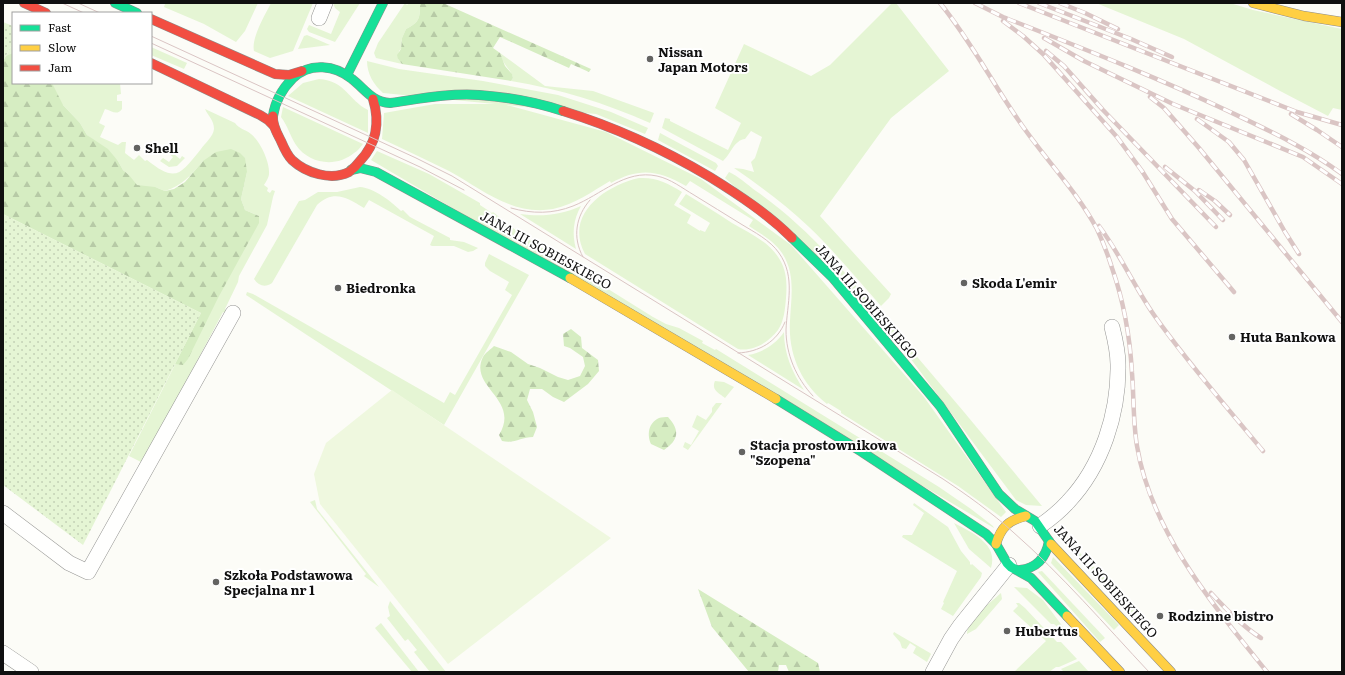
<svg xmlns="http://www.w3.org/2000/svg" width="1345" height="675" font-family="Literata,serif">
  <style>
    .grass { fill: #e5f5d4; fill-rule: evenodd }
    .forest { fill: url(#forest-firs) }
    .park { fill: url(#park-dots) }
    .pitch { fill: #eff8df }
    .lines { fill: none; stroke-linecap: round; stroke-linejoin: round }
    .street-casing { stroke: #969694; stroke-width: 16 }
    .fast-casing { stroke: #8d8d8b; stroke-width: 10 }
    .slow-casing { stroke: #8d8d8b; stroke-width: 10 }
    .jam-casing { stroke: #8d8d8b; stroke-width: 10 }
    .street { stroke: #fffffe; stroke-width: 15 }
    .fast { stroke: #16e098; stroke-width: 9 }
    .slow { stroke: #ffcf43; stroke-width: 9 }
    .jam { stroke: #f24e42; stroke-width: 9 }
    .tram { stroke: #dac5c4; stroke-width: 1 }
    .rail-casing { stroke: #dac5c4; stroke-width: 4.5 }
    .rail { stroke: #fff; stroke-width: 3; stroke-dasharray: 9; stroke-linecap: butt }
    .poi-dot { fill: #636361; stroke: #fff; stroke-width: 1.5 }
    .labels { text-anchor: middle; stroke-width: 4; stroke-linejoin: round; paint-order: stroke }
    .poi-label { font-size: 13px; font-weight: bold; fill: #101010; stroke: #fff; text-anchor: start }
    .street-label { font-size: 13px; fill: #101010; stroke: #fff }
  </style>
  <defs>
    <pattern id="forest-firs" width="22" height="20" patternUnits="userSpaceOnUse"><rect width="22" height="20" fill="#d6edc2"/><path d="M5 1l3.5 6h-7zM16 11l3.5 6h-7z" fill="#b7caa6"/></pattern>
    <pattern id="park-dots" width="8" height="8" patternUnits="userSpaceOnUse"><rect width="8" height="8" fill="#e5f5d4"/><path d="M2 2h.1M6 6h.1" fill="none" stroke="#c3d1b5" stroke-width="1.8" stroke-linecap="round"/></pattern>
  </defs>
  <rect width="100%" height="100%" fill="#fcfcf7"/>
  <g class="grass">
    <polygon points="163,3 258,3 245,31 236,42 204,24 164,7 165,4"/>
    <path d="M271,3H313L293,51L270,58L254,51C251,38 265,15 271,3Z"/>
    <polygon points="333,3 360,3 335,42 309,32 307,29 309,25 331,34 340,12 335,8"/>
    <path d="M405,3L407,5L409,3H420C420,18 420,22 406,29L402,38L401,49L399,51L398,59L402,64L376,58L374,53L378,43Z"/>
    <path d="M892,3H896L949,71L891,118L820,216L891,294L889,298L881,306C857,279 835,252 809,227C786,205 760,186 734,168L743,169L754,172L751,162L755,158L762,137L751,131L745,139C734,140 731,154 723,161L662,128L665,118L670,119V121L728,150L741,123L715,108L744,44L811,76L830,65Z"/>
    <polygon points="1096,3 1230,3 1253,10 1342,29 1342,110 1333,108 1328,116 1282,92 1184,39"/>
    <polygon points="307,35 330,45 298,49 304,36"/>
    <path d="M13,43V83H120L121,94L117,95V101H122V109C117,116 112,111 105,109L99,123L105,126L100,137L118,145L122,142H126L125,153L134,160L139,155L145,161L147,160C176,183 180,175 201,149C205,143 213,137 214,129C214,120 208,116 205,109L235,123C239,129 245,129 251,134C260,141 270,162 269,174C269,177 266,182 264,185L268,188L267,191L270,193L272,190L275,191L273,197L267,225L239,276L238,282L225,309L227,311V315L223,312L143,463L129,456L201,313L3,214V61ZM63,105L80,123L87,135L118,161L123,170L129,175L41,130ZM203,161L247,172L241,199L245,210L259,216L240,236L155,187L165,191C182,186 192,174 203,161Z"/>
    <polygon points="151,47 187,63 184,69 151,55"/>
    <path d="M500,53L545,86L593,91L654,113L650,123C605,103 560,89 511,81L513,78C511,69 502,64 500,53Z"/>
    <path d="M367,61L399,69L483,81L558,95L611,112L648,128L645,134L596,114L383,93C374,85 367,74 367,61Z"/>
    <path d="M319,79C346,81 348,100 368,110V133L288,96L303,83Z"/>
    <path d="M435,104H503L606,132L701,179L791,245L924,397L1006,512L1001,517L958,486L841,413V411L828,403L827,404C801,384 788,354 790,321C791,298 796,274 782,253C774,241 761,234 749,226L753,220L690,181L686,186C659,170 639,167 611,183L610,181C591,192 576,204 553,209C512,216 482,189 449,171C427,160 405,150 382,139L384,113Z"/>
    <path d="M283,107L363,144C360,147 358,151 354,153C336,168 309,164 296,145C290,136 288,126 281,117Z"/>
    <polygon points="660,133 716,163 718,166 715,171 658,140"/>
    <polygon points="169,150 180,159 182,156 185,158 177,166 169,167 160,161 163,158 169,162 173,157 167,152"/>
    <polygon points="377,151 429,174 480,203 480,205 492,213 493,212 523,236 653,317 666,324 679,328 703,341 702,343 715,350 716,349 939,487 971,509 993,526 994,528 371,160"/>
    <path d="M729,172C738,176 748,185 756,191C803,224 840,266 877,310L872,309L725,178Z"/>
    <path d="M639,178C656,177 668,183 682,192L674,205L691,215L687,223L700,231V230L705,232L710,223L679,204L686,194C701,203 717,213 732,223C749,233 770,242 780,260C787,272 787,285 786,298C785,310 784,321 778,330C769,342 753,352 738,349L585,254C564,215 604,186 639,178Z"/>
    <path d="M360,187C374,188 391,201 401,211L403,210L410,217L450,238V240L464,242L478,248L473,251L468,252L454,246H432L430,245L434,236L369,200L364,208C347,198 334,189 317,205L272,283C265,288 259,286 254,279L299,201L305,200L318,192H337Z"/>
    <path d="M581,206C573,220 572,234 576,249L520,214C542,217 561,215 581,206Z"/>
    <polygon points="489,254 529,275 444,425 246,295 247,292 253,294 444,403 450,392 455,395 512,295 505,290 509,282 490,271 485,266 485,263"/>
    <polygon points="885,319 964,412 1042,506 1026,505 1016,500 884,323"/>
    <path d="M784,332C784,354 792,372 804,390L748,355C763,352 775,345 784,332Z"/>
    <path d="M715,381L724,382L734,387L725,398C719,393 711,390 715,381Z"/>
    <polygon points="716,403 722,403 688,450 683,447 685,442 691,445 699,431 692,427 697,415 706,420 712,412 712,408"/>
    <polygon points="315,500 317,509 379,587 364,576 366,574 310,502"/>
    <polygon points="914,503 948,527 961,551 970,562 970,564 971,565 972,564 982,573 981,577 953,616 941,609 944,603 943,602 957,571 902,537 903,535 912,535 924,513 913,505"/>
    <path d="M954,523C971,532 999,544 991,568L969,549Z"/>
    <polygon points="1062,529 1079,552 1140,614 1139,620 1137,622 1061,539"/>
    <polygon points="1053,557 1119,625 1114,630 1051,563"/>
    <polygon points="1042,571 1105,638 1100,642 1038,572"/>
    <polygon points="1014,587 1027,588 1043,600 1072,639 1054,624 1051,624"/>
    <path d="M1001,593L1002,599L976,629L967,634C967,620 991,602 1001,593Z"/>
    <polygon points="390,601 446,672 430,672 414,652 417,650 408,639 405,641 387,618 390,616 388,607"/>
    <polygon points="1016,603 1019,603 1025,608 1057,642 1061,642 1077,659 1059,667 1056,667 1049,672 1014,672 1046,641 1013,611 1018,606"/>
    <polygon points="381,623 419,672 412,672 375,628"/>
    <polygon points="894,632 930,653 931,654 927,662 913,653 916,647 910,643 906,649 902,648 900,642 893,634"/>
    <polygon points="1079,661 1089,672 1064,672 1061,669"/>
  </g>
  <g class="forest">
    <path d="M420,3H443L591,69L589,72L571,64L569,68L500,37L493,48L500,53L505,66L512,74L513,78L511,81L402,64L398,59L397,55L401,49L402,38L406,29C420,22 420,18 420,3Z"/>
    <polygon points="13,53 13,83 52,83 63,105 80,123 87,135 108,149 118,161 123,170 129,175 137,185 155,187 165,191 174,189 185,182 203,161 216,152 231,149 240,153 245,158 247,172 241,199 245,210 259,216 259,223 218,298 188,359 183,365 175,364 201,313 3,214 3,61 6,56"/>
    <path d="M571,329L581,337L582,348L598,360L599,371L588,384L564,402L553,397L542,389H530L527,400L533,412L537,427L533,437C521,437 515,444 502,441L499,435C521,399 468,387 483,357C485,353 491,349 494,346L511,352L528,364L540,368L558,377L568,380L580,376L585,366L583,357L570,348L564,346L563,334Z"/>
    <path d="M668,417C680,430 679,440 664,450L651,444C647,435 648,423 659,418C661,417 666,417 668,417Z"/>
    <polygon points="698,589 818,663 820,672 789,672 786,665 779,665 778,672 749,672 712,627"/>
  </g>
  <g class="park">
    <polygon points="3,22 13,26 13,43 3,61"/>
    <polygon points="3,214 201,313 83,545 3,485"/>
  </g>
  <polygon class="pitch" points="392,390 611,538 448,664 320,504 314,474 326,443"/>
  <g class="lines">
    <defs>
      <g id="street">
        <polyline points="319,18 325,3"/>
        <polyline points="3,513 69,563 88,572 233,313"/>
        <path d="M1040,526C1050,519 1060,511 1068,502C1102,466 1119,413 1118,364C1118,351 1115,339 1112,327"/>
        <polyline points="3,653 31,672"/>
        <polyline points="933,672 951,639 960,626 1009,565"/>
      </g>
      <g id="fast">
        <polyline points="115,3 137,13"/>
        <polyline points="347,75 383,3"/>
        <path d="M273,116C275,101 283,88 293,78C310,62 335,65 352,79C365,89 372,102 390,103C419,99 449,93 479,95C507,97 536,102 563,111"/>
        <polyline points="351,170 360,168 376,172 570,278"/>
        <polyline points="792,238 833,278 940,406 999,494 1015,509 1035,521 1051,544"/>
        <polyline points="776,399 862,452 986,534 996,544 1007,563 1011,567 1031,578 1067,616"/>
        <path d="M1020,570C1037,568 1046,558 1049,541"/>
      </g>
      <g id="slow">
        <polyline points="1253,3 1304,16 1342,22"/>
        <polyline points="570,278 776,399"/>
        <path d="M996,544C1001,527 1009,520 1026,516"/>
        <polyline points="1051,544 1171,672"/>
        <polyline points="1067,616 1120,672"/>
      </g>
      <g id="jam">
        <polyline points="24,3 46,13"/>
        <polyline points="151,19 275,74 289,75 302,71"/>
        <polyline points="151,63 260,115 268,120 274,126"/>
        <path d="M563,111C615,127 663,149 710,177C739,195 768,214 792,238"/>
        <path d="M273,116C272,125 277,133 281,141C284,148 287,155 292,160C306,173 331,181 349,172C353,169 357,165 360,161C377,143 380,122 373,99"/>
      </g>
    </defs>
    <use href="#street" class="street-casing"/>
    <use href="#fast" class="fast-casing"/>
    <use href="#slow" class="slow-casing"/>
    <use href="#jam" class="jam-casing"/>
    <use href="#street" class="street"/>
    <use href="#fast" class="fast"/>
    <use href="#slow" class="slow"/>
    <use href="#jam" class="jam"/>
    <g class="tram">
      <polyline points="62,3 84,13"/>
      <polyline points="78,3 100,13"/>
      <path d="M151,36L416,158L452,176L943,479C967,495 991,512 1013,532C1062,575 1105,625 1149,672"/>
      <polyline points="151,43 420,167 464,190"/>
      <path d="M511,208C532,214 553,214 573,206C601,195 625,169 657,176C671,179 682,188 694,195C710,205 725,214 741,224C754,232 770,240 779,253C796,277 787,304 786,330C786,354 796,378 813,396"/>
      <path d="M583,257C572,237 576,216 590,200"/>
      <path d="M738,353C759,352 777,342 785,322"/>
    </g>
    <defs>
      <g id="rail">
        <path d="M940,3C970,40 992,82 1019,121C1044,158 1076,190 1097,229C1103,242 1108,255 1112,268C1124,302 1130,338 1132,373C1134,398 1133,422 1137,446C1151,532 1214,606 1267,672"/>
        <path d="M975,3L1003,17C1079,47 1154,76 1228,111C1268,130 1307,148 1342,174"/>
        <polyline points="1019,3 1297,112 1342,125"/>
        <polyline points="1039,3 1131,39 1172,57"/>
        <polyline points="1060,3 1085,13 1118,29"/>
        <polyline points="1003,21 1023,36 1043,54 1117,137 1142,171 1172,219 1234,292"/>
        <polyline points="1044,38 1084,61 1173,104 1303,157 1342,184"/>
        <polyline points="1046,51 1064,66 1103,110 1216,227"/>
        <polyline points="1150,97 1164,108 1199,148 1342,322"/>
        <polyline points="1291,114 1317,130 1342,147"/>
        <polyline points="1197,119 1229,142 1244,160 1285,232 1299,254"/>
        <polyline points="1165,167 1195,191 1223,220"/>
        <polyline points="1199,190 1215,201 1230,215"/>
        <path d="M1099,226C1120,254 1134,286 1154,315C1187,362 1226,406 1263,451"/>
        <path d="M1211,593C1226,609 1242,626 1261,638"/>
      </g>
    </defs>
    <use href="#rail" class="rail-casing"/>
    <use href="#rail" class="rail"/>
  </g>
  <g class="poi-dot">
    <circle cx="650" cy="59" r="4"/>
    <circle cx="137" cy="148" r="4"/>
    <circle cx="964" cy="283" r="4"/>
    <circle cx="338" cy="288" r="4"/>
    <circle cx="1232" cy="337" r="4"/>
    <circle cx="742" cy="452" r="4"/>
    <circle cx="216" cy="582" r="4"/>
    <circle cx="1160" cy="616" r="4"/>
    <circle cx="1007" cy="631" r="4"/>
  </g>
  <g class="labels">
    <g class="poi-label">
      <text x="658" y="57">Nissan<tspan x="658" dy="15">Japan Motors</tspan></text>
      <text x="145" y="153">Shell</text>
      <text x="972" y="288">Skoda L'emir</text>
      <text x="346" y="293">Biedronka</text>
      <text x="1240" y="342">Huta Bankowa</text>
      <text x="750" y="450">Stacja prostownikowa<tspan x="750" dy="15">"Szopena"</tspan></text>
      <text x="224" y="580">Szkoła Podstawowa<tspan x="224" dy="15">Specjalna nr 1</tspan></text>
      <text x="1168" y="621">Rodzinne bistro</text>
      <text x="1015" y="636">Hubertus</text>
    </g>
    <g class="street-label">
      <text transform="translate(546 250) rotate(29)" y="5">JANA III SOBIESKIEGO</text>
      <text transform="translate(867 301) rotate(49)" y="5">JANA III SOBIESKIEGO</text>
      <text transform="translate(1106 581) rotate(48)" y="5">JANA III SOBIESKIEGO</text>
    </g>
  </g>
  <rect width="1345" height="675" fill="none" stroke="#101010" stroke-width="8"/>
  <rect x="12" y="12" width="140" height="72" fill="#ffffff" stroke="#9f9f9f"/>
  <rect x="20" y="25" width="20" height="6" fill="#16e098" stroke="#9f9f9f"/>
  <text x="48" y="32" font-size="12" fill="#101010">Fast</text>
  <rect x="20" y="45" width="20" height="6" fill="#ffcf43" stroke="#9f9f9f"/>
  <text x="48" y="52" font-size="12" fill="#101010">Slow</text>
  <rect x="20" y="65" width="20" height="6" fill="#f24e42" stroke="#9f9f9f"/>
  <text x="48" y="72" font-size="12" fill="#101010">Jam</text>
</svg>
